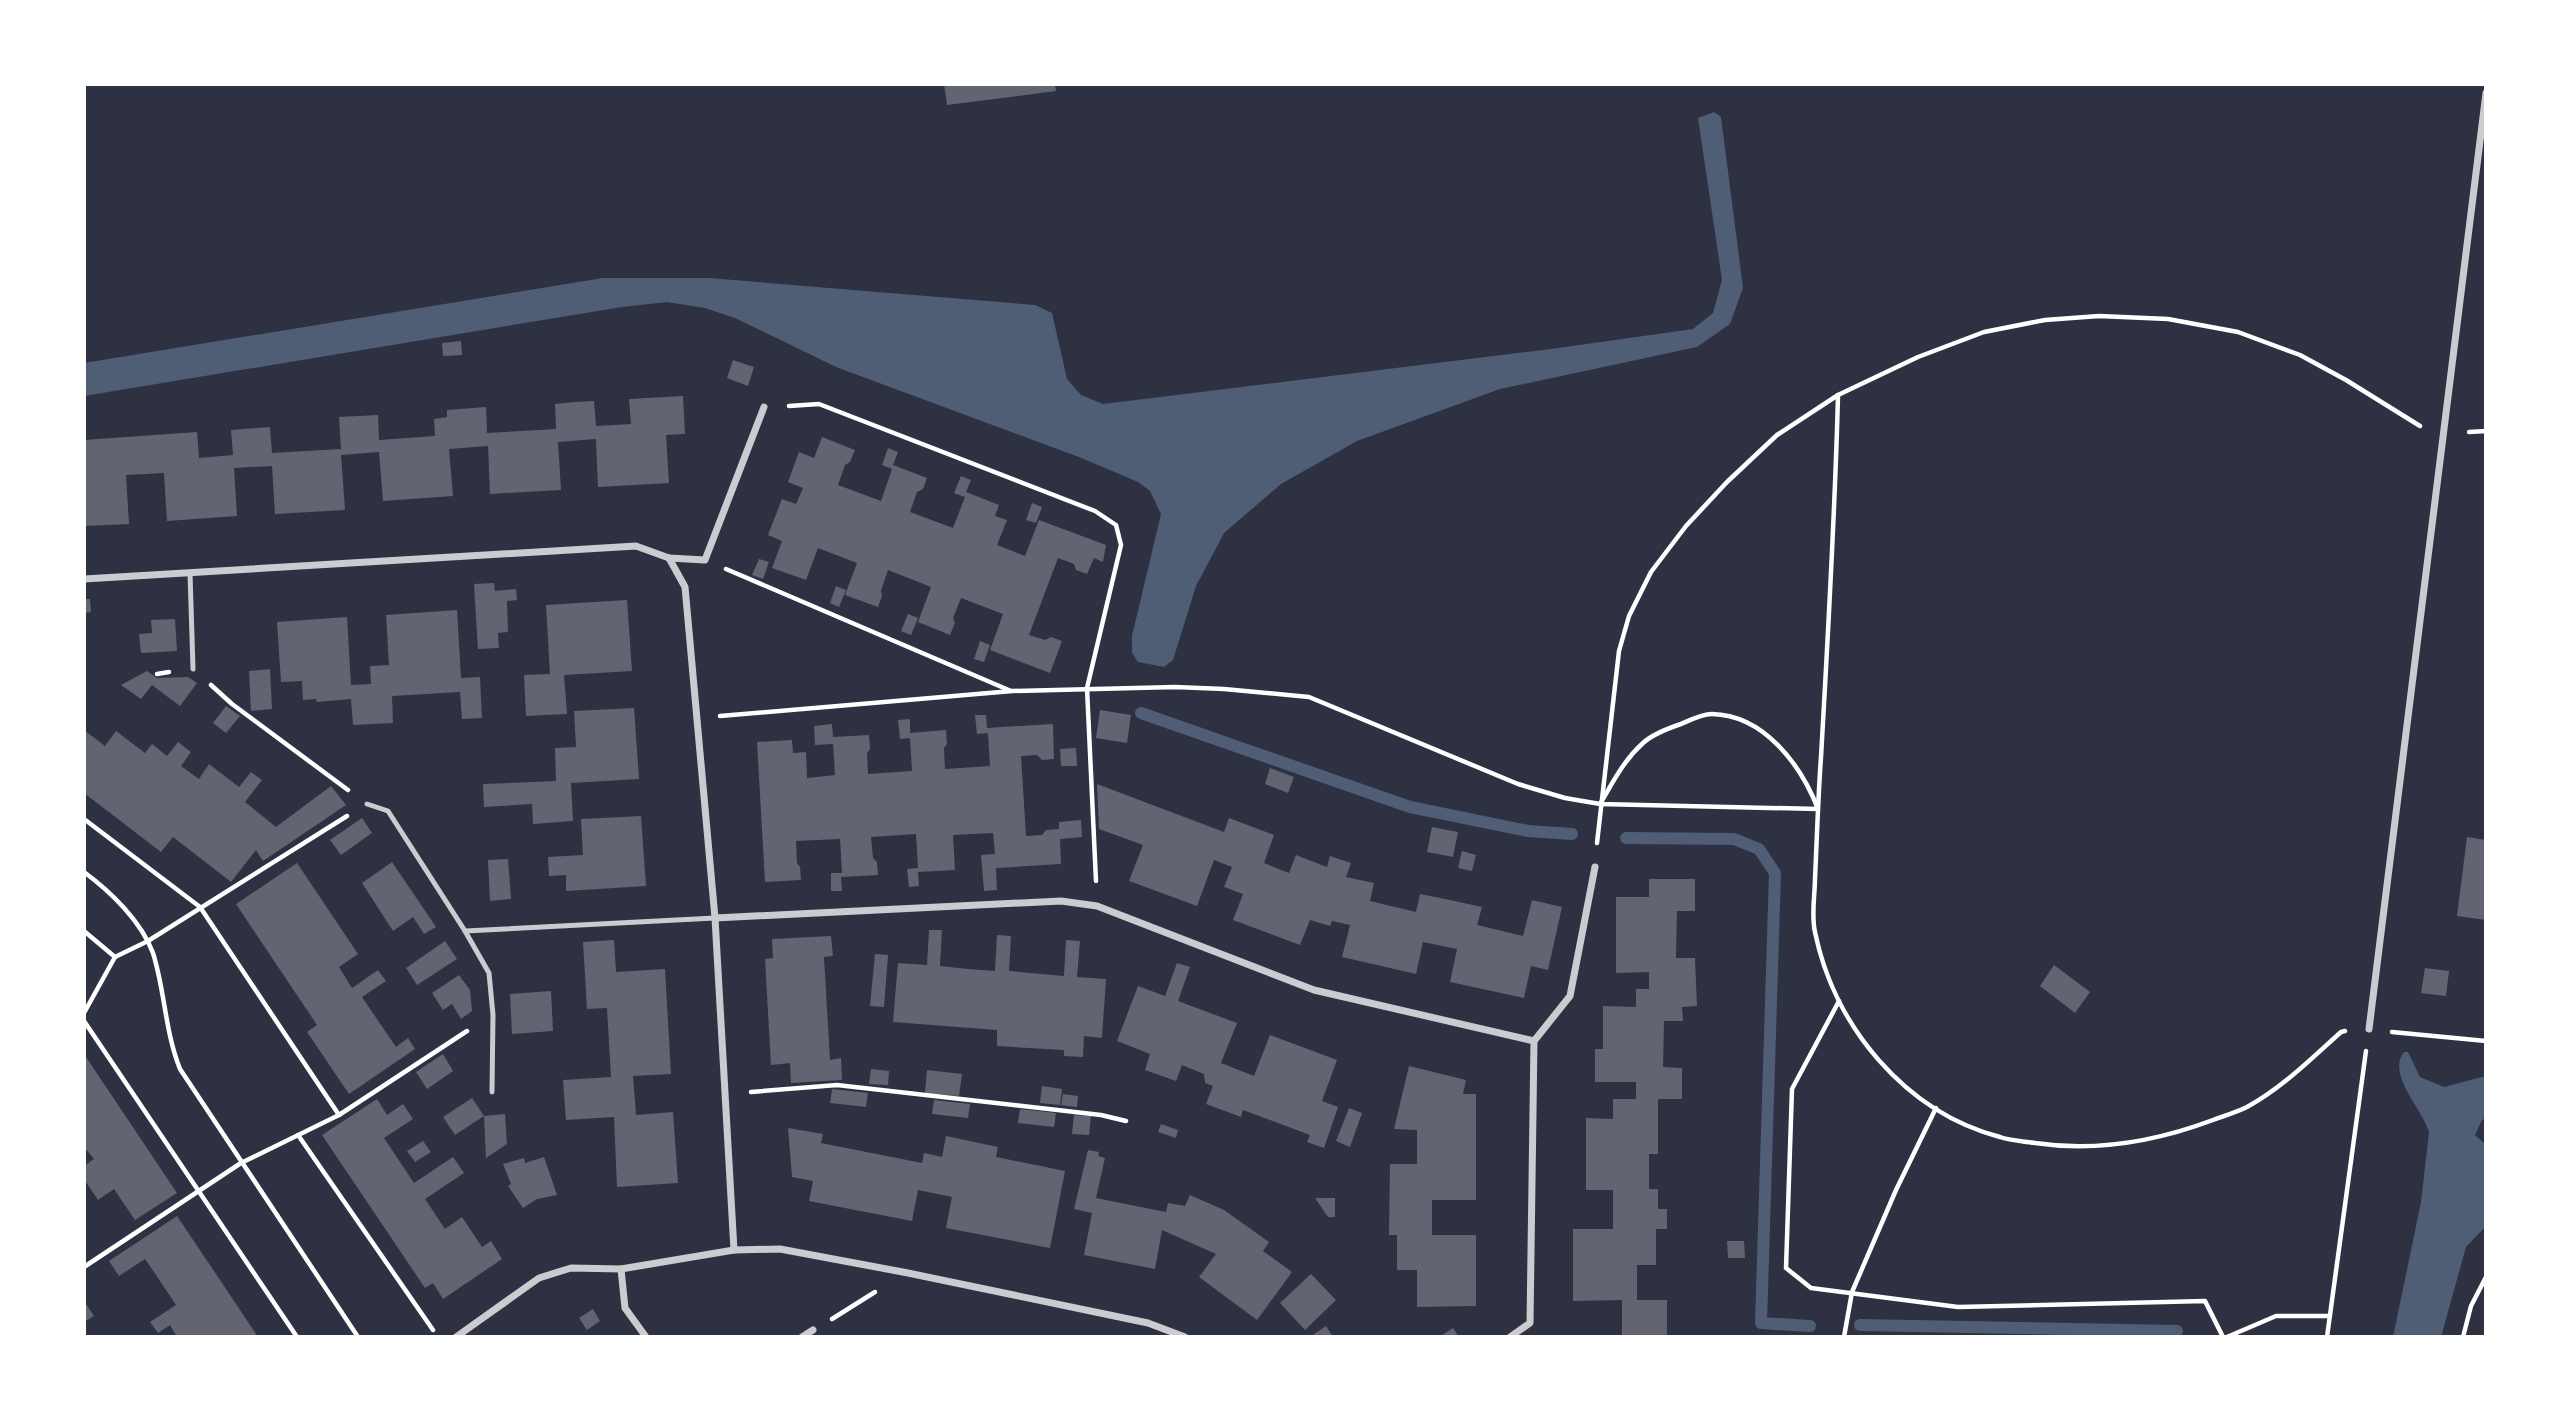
<svg xmlns="http://www.w3.org/2000/svg" width="2570" height="1421" font-family="'Zilla Slab',serif">
  <style>
    .water { fill: #4f5d75 }
    .lines { fill: none; stroke-linecap: round; stroke-linejoin: round }
    .stream { stroke: #4f5d75; stroke-width: 12 }
    .building { fill: #626471 }
    .path { stroke: #fff; stroke-width: 4.5 }
    .service { stroke: #caccd0; stroke-width: 5 }
    .minor { stroke: #caccd0; stroke-width: 7 }
  </style>
  <rect width="100%" height="100%" fill="#2d3142"/>
  <g class="water">
    <polygon points="1714,112 1721,117 1743,288 1730,324 1697,347 1500,389 1357,441 1281,484 1224,533 1196,586 1173,660 1164,667 1138,662 1132,653 1132,636 1161,514 1150,491 1138,482 1079,457 836,367 735,318 705,308 667,302 622,307 84,396 84,363 603,278 709,278 1035,305 1052,313 1067,379 1081,395 1103,404 1551,349 1693,329 1713,313 1722,280 1698,118"/>
    <path d="M2404,1052H2408L2420,1077L2444,1087L2486,1076V1118L2482,1120L2475,1135L2486,1145V1226L2466,1247L2441,1337H2393L2421,1202L2429,1132C2423,1110 2386,1074 2404,1052Z"/>
  </g>
  <g class="lines">
    <g class="stream">
      <polyline points="1141,713 1410,807 1528,831 1572,834"/>
      <polyline points="1626,838 1734,839 1759,849 1775,873 1761,1323 1810,1326"/>
      <polyline points="1860,1325 2177,1331"/>
    </g>
  </g>
  <g class="building">
    <polygon points="944,84 1055,84 1056,91 947,105"/>
    <polygon points="461,341 462,355 443,356 442,343"/>
    <polygon points="733,360 754,367 748,386 727,378"/>
    <polygon points="683,396 685,434 666,435 669,483 598,487 596,439 558,442 561,490 490,494 488,446 449,449 453,496 383,501 379,452 341,455 345,510 275,514 272,466 234,468 237,516 167,521 164,473 126,475 129,524 84,526 84,440 197,432 199,458 233,455 231,430 270,427 272,453 341,449 339,417 378,415 379,440 435,436 434,419 447,417 447,410 486,407 487,433 556,429 555,404 575,402 594,401 596,426 631,424 629,399"/>
    <polygon points="822,437 855,450 850,462 845,465 838,485 881,501 892,469 882,465 888,448 898,452 893,465 927,478 923,489 917,492 910,512 953,528 965,497 954,493 961,476 971,480 966,492 999,505 995,516 1007,520 997,545 1025,556 1039,520 1106,545 1103,562 1094,558 1087,574 1076,570 1074,564 1058,558 1029,635 1045,640 1051,637 1062,641 1050,673 990,650 1003,614 961,598 953,618 955,623 950,635 918,622 931,587 888,570 881,591 882,596 878,607 845,595 857,563 818,548 806,580 772,568 782,541 768,535 782,499 796,504 803,488 788,482 799,452 814,458"/>
    <polygon points="1032,503 1042,507 1036,523 1026,520"/>
    <polygon points="759,559 769,562 763,579 752,575"/>
    <polygon points="494,583 495,591 516,589 517,600 507,601 508,632 498,633 499,648 478,649 474,584"/>
    <polygon points="836,586 846,590 839,607 830,603"/>
    <polygon points="84,599 90,599 91,612 84,613"/>
    <polygon points="627,600 632,671 564,675 567,714 526,716 524,675 550,674 546,605"/>
    <polygon points="457,610 461,678 480,677 482,718 462,719 460,692 392,696 393,723 353,725 351,699 317,702 316,699 303,700 302,681 281,682 277,622 347,617 351,685 371,684 370,666 389,665 386,615"/>
    <polygon points="908,614 918,618 911,635 901,631"/>
    <polygon points="175,619 177,651 141,653 139,634 152,633 151,620"/>
    <polygon points="980,641 990,645 984,662 974,659"/>
    <polygon points="270,669 272,709 251,711 249,671"/>
    <polygon points="147,671 157,678 188,677 197,683 180,706 152,685 141,699 121,685"/>
    <polygon points="226,706 240,716 226,733 213,723"/>
    <polygon points="634,708 639,779 571,783 573,821 533,824 532,804 484,807 483,784 556,781 555,748 576,747 574,711"/>
    <polygon points="1100,710 1131,715 1127,743 1096,738"/>
    <polygon points="975,715 986,715 987,728 1053,724 1054,759 1042,760 1037,755 1021,756 1026,836 1042,835 1046,830 1059,829 1059,822 1081,820 1082,837 1060,839 1061,864 996,868 997,890 984,891 981,855 995,854 993,833 953,835 955,870 918,872 919,886 909,887 907,869 918,868 916,834 871,837 873,858 877,862 878,875 841,877 842,891 831,891 831,873 842,873 840,839 796,841 797,863 800,867 801,880 765,882 757,742 792,740 793,753 806,752 807,778 835,775 833,744 815,745 814,726 832,724 833,737 869,735 870,749 867,753 868,774 912,771 910,738 900,739 898,720 910,719 910,733 946,730 947,744 944,748 945,769 990,766 988,733 977,734"/>
    <polygon points="84,730 105,746 116,731 145,753 152,744 167,756 178,742 191,752 181,766 199,779 209,764 239,787 251,772 262,780 245,802 276,827 331,786 346,805 263,861 256,850 231,882 173,837 161,852 84,793"/>
    <polygon points="1076,748 1077,766 1061,766 1060,749"/>
    <polygon points="1270,768 1294,777 1288,793 1265,784"/>
    <polygon points="1097,784 1224,832 1229,818 1274,835 1264,863 1289,873 1296,855 1327,867 1330,856 1351,863 1346,877 1374,883 1370,901 1416,912 1420,894 1450,900 1482,907 1477,925 1523,936 1532,900 1562,907 1548,970 1531,966 1524,998 1450,982 1457,949 1423,942 1416,974 1342,957 1350,925 1332,921 1330,926 1310,920 1300,945 1233,920 1243,894 1224,887 1232,867 1214,860 1197,906 1129,881 1143,845 1099,829"/>
    <polygon points="641,816 646,886 566,891 566,875 549,876 548,857 583,855 581,819"/>
    <polygon points="362,818 372,833 341,855 330,840"/>
    <polygon points="1432,827 1458,832 1453,857 1427,852"/>
    <polygon points="2467,837 2486,840 2486,920 2457,916"/>
    <polygon points="1462,851 1476,855 1472,871 1458,868"/>
    <polygon points="508,859 511,899 490,901 488,860"/>
    <polygon points="392,862 436,927 424,934 413,917 393,931 362,883"/>
    <polygon points="297,863 358,954 339,967 352,988 378,970 386,981 362,997 396,1047 408,1038 415,1049 349,1094 307,1032 317,1025 236,904"/>
    <polygon points="1649,879 1695,879 1695,911 1677,911 1676,958 1695,958 1697,1006 1682,1007 1683,1021 1664,1021 1663,1067 1682,1068 1682,1099 1658,1099 1658,1154 1649,1154 1649,1189 1658,1189 1658,1209 1667,1209 1667,1229 1656,1229 1656,1265 1637,1265 1637,1300 1667,1300 1667,1337 1622,1337 1622,1300 1573,1301 1573,1229 1613,1229 1613,1190 1586,1190 1586,1118 1613,1119 1613,1099 1636,1099 1636,1082 1595,1082 1595,1049 1603,1049 1603,1006 1636,1007 1636,989 1649,989 1649,972 1616,973 1616,897 1649,897"/>
    <polygon points="929,930 942,930 940,966 968,969 995,971 997,935 1011,936 1009,971 1064,976 1066,940 1080,941 1077,977 1106,979 1102,1038 1084,1036 1083,1057 1064,1056 1064,1050 997,1046 997,1030 893,1022 898,963 927,965"/>
    <polygon points="831,936 833,956 824,957 830,1060 841,1058 842,1080 791,1083 790,1063 771,1065 765,959 773,958 772,939"/>
    <polygon points="614,940 616,972 665,969 671,1074 633,1076 636,1115 673,1112 678,1183 617,1187 614,1117 566,1120 563,1080 611,1077 607,1008 587,1009 583,942"/>
    <polygon points="445,941 457,959 417,985 406,968"/>
    <polygon points="875,954 888,955 884,1007 870,1006"/>
    <polygon points="1177,963 1190,967 1178,1001 1237,1023 1221,1063 1254,1076 1270,1035 1337,1060 1322,1101 1338,1107 1324,1148 1307,1142 1310,1135 1243,1110 1241,1117 1206,1104 1213,1086 1205,1083 1204,1074 1182,1065 1176,1081 1145,1070 1150,1054 1117,1041 1138,986 1165,996"/>
    <polygon points="2054,965 2090,992 2075,1013 2040,986"/>
    <polygon points="2425,968 2449,971 2446,996 2421,993"/>
    <polygon points="459,975 470,990 472,1011 461,1019 452,1004 443,1010 432,993"/>
    <polygon points="551,991 553,1031 512,1034 510,994"/>
    <polygon points="84,1054 177,1193 135,1220 114,1189 98,1200 84,1179 84,1166 94,1159 84,1147"/>
    <polygon points="443,1054 453,1071 427,1089 416,1072"/>
    <polygon points="1409,1066 1466,1080 1463,1094 1476,1094 1476,1200 1432,1200 1432,1235 1476,1235 1476,1306 1417,1307 1417,1270 1397,1270 1397,1235 1389,1235 1390,1164 1417,1164 1417,1130 1394,1129"/>
    <polygon points="871,1069 889,1071 888,1085 869,1084"/>
    <polygon points="927,1070 962,1074 959,1096 925,1093"/>
    <polygon points="1042,1086 1062,1089 1060,1105 1040,1103"/>
    <polygon points="832,1089 868,1093 866,1107 830,1103"/>
    <polygon points="1063,1094 1078,1096 1077,1107 1061,1105"/>
    <polygon points="472,1098 484,1116 455,1135 443,1117"/>
    <polygon points="377,1099 387,1115 403,1104 413,1119 384,1138 414,1183 453,1157 464,1173 425,1199 445,1229 462,1217 482,1247 491,1241 502,1259 443,1299 433,1283 425,1288 322,1135"/>
    <polygon points="934,1100 970,1104 968,1118 932,1114"/>
    <polygon points="1349,1108 1362,1113 1350,1147 1336,1141"/>
    <polygon points="1020,1109 1056,1113 1054,1127 1018,1123"/>
    <polygon points="505,1114 507,1144 486,1158 484,1116"/>
    <polygon points="1074,1115 1091,1116 1089,1135 1072,1134"/>
    <polygon points="1161,1124 1178,1130 1176,1138 1158,1132"/>
    <polygon points="788,1128 823,1134 821,1143 922,1163 924,1153 942,1157 946,1136 998,1147 996,1157 1065,1171 1050,1248 946,1228 952,1197 918,1190 912,1221 809,1201 813,1181 792,1177"/>
    <polygon points="423,1141 431,1152 415,1162 407,1151"/>
    <polygon points="1088,1150 1099,1152 1098,1156 1105,1158 1096,1198 1166,1212 1168,1203 1185,1206 1190,1195 1224,1210 1269,1242 1263,1251 1292,1272 1257,1320 1199,1277 1216,1254 1162,1230 1155,1269 1084,1255 1092,1213 1074,1209"/>
    <polygon points="544,1157 557,1195 537,1199 523,1208 508,1186 511,1184 503,1164 524,1158 525,1163"/>
    <polygon points="1315,1198 1335,1198 1335,1217 1328,1217"/>
    <polygon points="177,1216 218,1277 258,1337 177,1337 170,1325 158,1333 150,1322 176,1305 156,1275 145,1259 119,1276 109,1261"/>
    <polygon points="1727,1241 1744,1241 1745,1258 1728,1258"/>
    <polygon points="1311,1274 1336,1300 1305,1330 1280,1303"/>
    <polygon points="84,1301 94,1316 84,1322"/>
    <polygon points="593,1309 600,1321 587,1330 579,1318"/>
    <polygon points="1326,1326 1333,1337 1310,1337"/>
    <polygon points="1453,1328 1459,1337 1439,1337"/>
  </g>
  <g class="lines">
    <g class="path">
      <path d="M1838,395C1835,516 1828,636 1821,757C1818,798 1817,838 1815,878C1815,895 1811,915 1815,932C1834,1026 1905,1112 2000,1137C2011,1141 2024,1141 2035,1143C2095,1152 2157,1141 2213,1120C2224,1116 2237,1112 2247,1107C2282,1088 2312,1058 2341,1032L2345,1031"/>
      <polyline points="789,406 819,404 1095,511 1116,525 1121,545 1087,688 1096,881"/>
      <polyline points="2469,432 2486,431"/>
      <polyline points="726,569 1011,691"/>
      <polyline points="157,674 169,672"/>
      <polyline points="211,685 232,704 348,790"/>
      <path d="M720,716L1012,691L1175,687L1224,689L1309,697L1518,784L1565,798L1600,804L1818,809C1801,765 1764,715 1712,714C1702,714 1690,720 1681,724C1669,728 1653,734 1643,743C1624,760 1613,782 1600,804"/>
      <polyline points="84,819 200,907 339,1115"/>
      <polyline points="1597,843 1619,651 1629,616 1651,572 1686,526 1727,482 1777,435 1838,395 1918,357 1984,332 2045,320 2099,316 2168,319 2238,332 2300,355 2346,380 2420,426"/>
      <path d="M84,872C111,892 141,921 153,953C165,991 165,1032 180,1069L358,1337"/>
      <polyline points="84,931 115,957"/>
      <polyline points="1839,1001 1792,1089 1786,1268 1811,1288 1958,1307 2205,1301 2223,1337"/>
      <polyline points="84,1013 115,957 148,941 347,816"/>
      <polyline points="84,1021 297,1337"/>
      <polyline points="2392,1032 2486,1041"/>
      <polyline points="751,1092 837,1085 1101,1115 1126,1121"/>
      <polyline points="298,1135 433,1330"/>
      <polyline points="84,1267 241,1163 339,1115 467,1031"/>
      <polyline points="832,1319 875,1292"/>
      <polyline points="1844,1337 1852,1292 1896,1190 1936,1108"/>
      <polyline points="2227,1337 2276,1316 2330,1316"/>
      <polyline points="2327,1337 2366,1051"/>
      <polyline points="2463,1337 2471,1306 2486,1277"/>
    </g>
    <g class="service">
      <polyline points="190,573 193,669"/>
      <polyline points="367,804 388,811 465,931 489,973 493,1015 492,1092"/>
      <polyline points="465,931 715,918"/>
    </g>
    <g class="minor">
      <polyline points="669,558 685,587 715,918 734,1250"/>
      <polyline points="84,579 636,546 669,558 705,560 764,407"/>
      <polyline points="715,918 1061,901 1097,906 1314,990 1534,1041"/>
      <polyline points="2369,1029 2486,93"/>
      <polyline points="621,1269 625,1308 646,1337"/>
      <polyline points="456,1337 539,1278 571,1268 621,1269 734,1250 780,1249 908,1273 1148,1323 1185,1337"/>
      <polyline points="802,1337 813,1330"/>
      <polyline points="1510,1337 1530,1323 1534,1041 1570,996 1595,867"/>
    </g>
  </g>
  <rect width="2570" height="1421" fill="none" stroke="#ffffff" stroke-width="172"/>
</svg>
